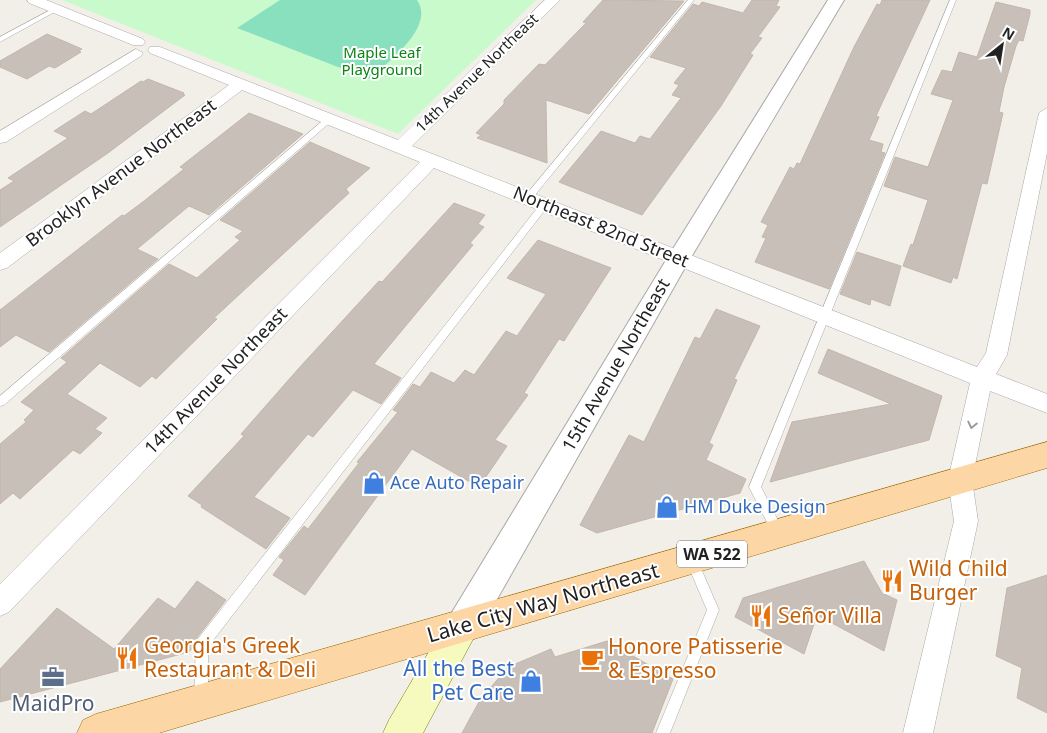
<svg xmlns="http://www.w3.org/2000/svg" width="1047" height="733" font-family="'Noto Sans',sans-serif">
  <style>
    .park { fill: #c8facc }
    .pitch { fill: #88e0be }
    .building { fill: #c7bfb8; stroke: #c4b6ab }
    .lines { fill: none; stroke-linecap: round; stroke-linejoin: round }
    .service-casing { stroke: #a9a9a9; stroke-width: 1 }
    .minor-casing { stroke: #a9a9a9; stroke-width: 1 }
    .tertiary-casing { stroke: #a9a9a9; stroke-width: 2 }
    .secondary-casing { stroke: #707d05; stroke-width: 1 }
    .primary-casing { stroke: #a06b00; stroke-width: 1 }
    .service { fill: #fff; fill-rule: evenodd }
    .minor { fill: #fff; fill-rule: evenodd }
    .tertiary { fill: #fff; fill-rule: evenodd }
    .secondary { fill: #f7fabf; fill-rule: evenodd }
    .primary { fill: #fcd6a4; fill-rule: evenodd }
    .oneway { stroke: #9c9c9c }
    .labels { text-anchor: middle; stroke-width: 4; stroke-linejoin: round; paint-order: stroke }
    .far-park-label { font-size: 15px; fill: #0c8416; stroke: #fff }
    .far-street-label { font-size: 15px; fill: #222; stroke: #fff }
    .shield { fill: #fff; stroke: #646464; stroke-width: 1 }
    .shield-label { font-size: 16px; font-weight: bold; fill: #222 }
    .street-label { font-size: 18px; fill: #222; stroke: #fff }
    .shop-label { font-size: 18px; fill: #366cbe; stroke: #fff; text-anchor: start }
    .near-food-label { font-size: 21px; fill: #c56008; stroke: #fff; text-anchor: start }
    .near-street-label { font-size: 21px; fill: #222; stroke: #fff }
    .near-shop-label { font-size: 21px; fill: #366cbe; stroke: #fff; text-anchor: end }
    .near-service-label { font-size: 21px; fill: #4e5e75; stroke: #fff }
  </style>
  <rect width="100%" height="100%" fill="#f2efe9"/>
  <polygon class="park" points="62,0 536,0 398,134"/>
  <path class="pitch" d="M280,0H417C436,27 387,63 369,79L237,28Z"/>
  <g class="building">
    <polygon points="603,0 684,1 589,114 546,100 547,163 477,138 481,135 476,133 504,104 504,100 539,64 545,65 586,23 583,22"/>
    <polygon points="752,0 779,0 776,6 780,7 758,37 762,38 750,54 753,55 721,106 642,215 559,182 601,131 635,143 640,136 650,139 681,98 672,95 679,85 674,83 686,68 650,57 693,4 699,6 702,2 743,13"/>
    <polygon points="882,0 930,0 876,116 879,117 869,140 883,144 881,152 885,153 829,289 755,262 766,238 762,237 768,225 761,222 790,167 794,169 797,163 800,164 854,47 877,4 880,5"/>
    <polygon points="996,2 1030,10 1030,14 1023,41 1019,40 1016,46 1004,87 999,112 1003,113 987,184 982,183 957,279 953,277 951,283 903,266 911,244 913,245 928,200 884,186 895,157 928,167 953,100 931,94 942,70 952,72 959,52 977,57"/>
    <polygon points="47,34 82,49 78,51 81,52 55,68 49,66 27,79 0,67 0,61"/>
    <polygon points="148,79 184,93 182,94 185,95 108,153 0,227 0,190 14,181 8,178 68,138 54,131 85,111 91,114 141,81 143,82"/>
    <polygon points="249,113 303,134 209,215 189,206 137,249 158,259 49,352 16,335 0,347 0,310 122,215 124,216 144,201 184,169 180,167"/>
    <polygon points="310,142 370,168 346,189 349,193 214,318 217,319 156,379 152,376 140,387 100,363 67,394 107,418 95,429 102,433 80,454 73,450 20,499 13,493 0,504 0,444 26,422 24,420 34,410 21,402 67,362 61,358 169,264 197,278 240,240 235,237 243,231 220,220"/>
    <polygon points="454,203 485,215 478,224 484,227 470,243 473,245 374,364 401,378 381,404 353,390 313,437 308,434 254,497 290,518 266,549 201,507 202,505 188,496 244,436 241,434 299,368 379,281 382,282"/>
    <polygon points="538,240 611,268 564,341 559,339 524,393 528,395 495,440 507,446 479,487 412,449 305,595 273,575 284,560 279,557 304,526 308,529 359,463 357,462 398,412 393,410 413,384 420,387 431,372 454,383 465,370 474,375 506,331 517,336 546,294 507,278"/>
    <polygon points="857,252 901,266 890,306 871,299 870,305 840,294"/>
    <polygon points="716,309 760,326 734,379 737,380 709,443 713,445 706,460 746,479 740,493 597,533 580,525 629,435 644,442 695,337 700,339"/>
    <polygon points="828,349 942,396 929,440 770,482 792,422 891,404 818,373"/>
    <polygon points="864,561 882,593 897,600 884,651 817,615 804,654 735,617 743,598"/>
    <polygon points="1047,575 1047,713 1017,698 1022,668 996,656 1007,588"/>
    <polygon points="197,581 226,600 196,639 194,646 189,652 0,702 0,669 57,608 114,649 158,598 175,609"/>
    <polygon points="607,641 673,679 652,733 462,733 480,700 508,667 551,649 555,657"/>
  </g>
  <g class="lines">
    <defs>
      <g id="service">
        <polygon points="688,0 694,0 531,200 525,200 525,196"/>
        <polygon points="950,0 956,0 761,487 784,532 782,536 778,538 774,536 749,487"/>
        <polygon points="56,7 58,8 58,10 0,42 0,37"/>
        <polygon points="327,117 333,117 334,119 4,405 0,406 0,396"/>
        <polygon points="545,201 548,202 548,206 208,647 208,697 206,702 201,704 196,702 194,697 196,645 197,640 542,202"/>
        <polygon points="692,555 696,557 719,610 670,733 656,733 707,610 686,561 688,557"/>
      </g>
      <g id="minor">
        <polygon points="27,0 46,0 143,39 145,42 143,45 133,45 29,3"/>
        <polygon points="545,0 560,0 412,146 977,367 986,353 1039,113 1047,108 1047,153 1007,355 996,374 1047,394 1047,413 990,391 972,480 978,521 933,733 903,733 954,521 948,480 970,383 434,168 9,612 0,616 0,584 420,162 242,90 7,268 0,270 0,253 229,85 150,53 148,50 150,47 160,47 398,140"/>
        <polygon points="136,49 143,53 141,56 6,142 0,143 0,131"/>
      </g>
      <polygon id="tertiary" points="828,0 844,0 687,264 475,638 463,643 451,638 446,626 451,614 671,252"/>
      <polygon id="secondary" points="463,609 475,614 480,626 423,733 383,733 389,720 451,614"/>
      <polygon id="primary" points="1047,442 1047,468 159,733 77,733 83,720 96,714"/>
    </defs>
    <use href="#service" class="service-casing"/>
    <use href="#minor" class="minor-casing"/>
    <use href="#tertiary" class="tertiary-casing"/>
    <use href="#secondary" class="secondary-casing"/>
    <use href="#primary" class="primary-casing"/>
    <use href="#service" class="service"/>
    <use href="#minor" class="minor"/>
    <use href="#tertiary" class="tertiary"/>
    <use href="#secondary" class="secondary"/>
    <use href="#primary" class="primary"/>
  </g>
  <defs><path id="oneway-chevron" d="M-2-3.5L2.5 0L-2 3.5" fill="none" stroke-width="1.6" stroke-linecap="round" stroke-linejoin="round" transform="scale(1.25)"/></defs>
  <use class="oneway" href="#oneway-chevron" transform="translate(972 425) rotate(102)"/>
  <defs>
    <symbol id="shop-bare" viewBox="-9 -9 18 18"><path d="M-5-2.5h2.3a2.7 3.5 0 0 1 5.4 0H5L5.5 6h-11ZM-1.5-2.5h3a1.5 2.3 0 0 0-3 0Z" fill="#3f7fe0" stroke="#fff" stroke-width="2.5" paint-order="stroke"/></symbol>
    <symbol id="restaurant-bare" viewBox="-9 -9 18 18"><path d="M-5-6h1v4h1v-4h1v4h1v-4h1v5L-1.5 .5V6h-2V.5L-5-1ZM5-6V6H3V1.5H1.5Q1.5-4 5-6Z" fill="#e8710a" stroke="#fff" stroke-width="2.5" paint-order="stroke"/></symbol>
    <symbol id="cafe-bare" viewBox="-9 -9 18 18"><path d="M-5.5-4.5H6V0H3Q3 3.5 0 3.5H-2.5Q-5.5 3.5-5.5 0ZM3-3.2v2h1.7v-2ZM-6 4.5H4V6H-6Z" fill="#e8710a" stroke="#fff" stroke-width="2.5" paint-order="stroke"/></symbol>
    <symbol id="office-bare" viewBox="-9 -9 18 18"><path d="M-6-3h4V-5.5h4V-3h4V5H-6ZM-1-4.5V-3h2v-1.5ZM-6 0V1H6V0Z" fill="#5c6f8a" stroke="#fff" stroke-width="2.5" paint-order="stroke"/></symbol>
  </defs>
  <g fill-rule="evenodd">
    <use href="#shop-bare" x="358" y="467" width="32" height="32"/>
    <use href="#shop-bare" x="651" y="491" width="32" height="32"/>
    <use href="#restaurant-bare" x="876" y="565" width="32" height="32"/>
    <use href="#restaurant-bare" x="745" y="600" width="32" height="32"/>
    <use href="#restaurant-bare" x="111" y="642" width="32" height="32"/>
    <use href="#cafe-bare" x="576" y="643" width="32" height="32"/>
    <use href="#office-bare" x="37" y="661" width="32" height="32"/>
    <use href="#shop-bare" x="515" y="665" width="32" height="32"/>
  </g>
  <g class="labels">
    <g class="far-park-label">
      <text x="382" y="58">Maple Leaf<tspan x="382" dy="17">Playground</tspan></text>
    </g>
    <g class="far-street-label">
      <text transform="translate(477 73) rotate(-44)" y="5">14th Avenue Northeast</text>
    </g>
    <rect class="shield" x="677" y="540.5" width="70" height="27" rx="4"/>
    <g class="shield-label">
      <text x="712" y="560">WA 522</text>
    </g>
    <g class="street-label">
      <text transform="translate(121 173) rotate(-37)" y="6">Brooklyn Avenue Northeast</text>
      <text transform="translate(601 227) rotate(22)" y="6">Northeast 82nd Street</text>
      <text transform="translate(616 365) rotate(-60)" y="6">15th Avenue Northeast</text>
      <text transform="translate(216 381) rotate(-46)" y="6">14th Avenue Northeast</text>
    </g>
    <g class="shop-label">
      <text x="390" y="489">Ace Auto Repair</text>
      <text x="684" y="513">HM Duke Design</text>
    </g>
    <g class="near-food-label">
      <text x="909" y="576">Wild Child<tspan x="909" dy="24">Burger</tspan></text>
      <text x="778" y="623">Señor Villa</text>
      <text x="144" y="653">Georgia's Greek<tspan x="144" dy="24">Restaurant &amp; Deli</tspan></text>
      <text x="608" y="654">Honore Patisserie<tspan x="608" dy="24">&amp; Espresso</tspan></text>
    </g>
    <g class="near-street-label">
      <text transform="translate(543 603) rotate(-16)" y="7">Lake City Way Northeast</text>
    </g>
    <g class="near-shop-label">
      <text x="514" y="676">All the Best<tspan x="514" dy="24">Pet Care</tspan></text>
    </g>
    <g class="near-service-label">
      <text x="53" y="711">MaidPro</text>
    </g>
  </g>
  <g transform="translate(1002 45) rotate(30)" stroke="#ffffff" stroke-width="4" paint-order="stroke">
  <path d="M0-4L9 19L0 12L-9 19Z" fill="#222222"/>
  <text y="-8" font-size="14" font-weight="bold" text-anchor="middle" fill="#222222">N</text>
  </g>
</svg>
